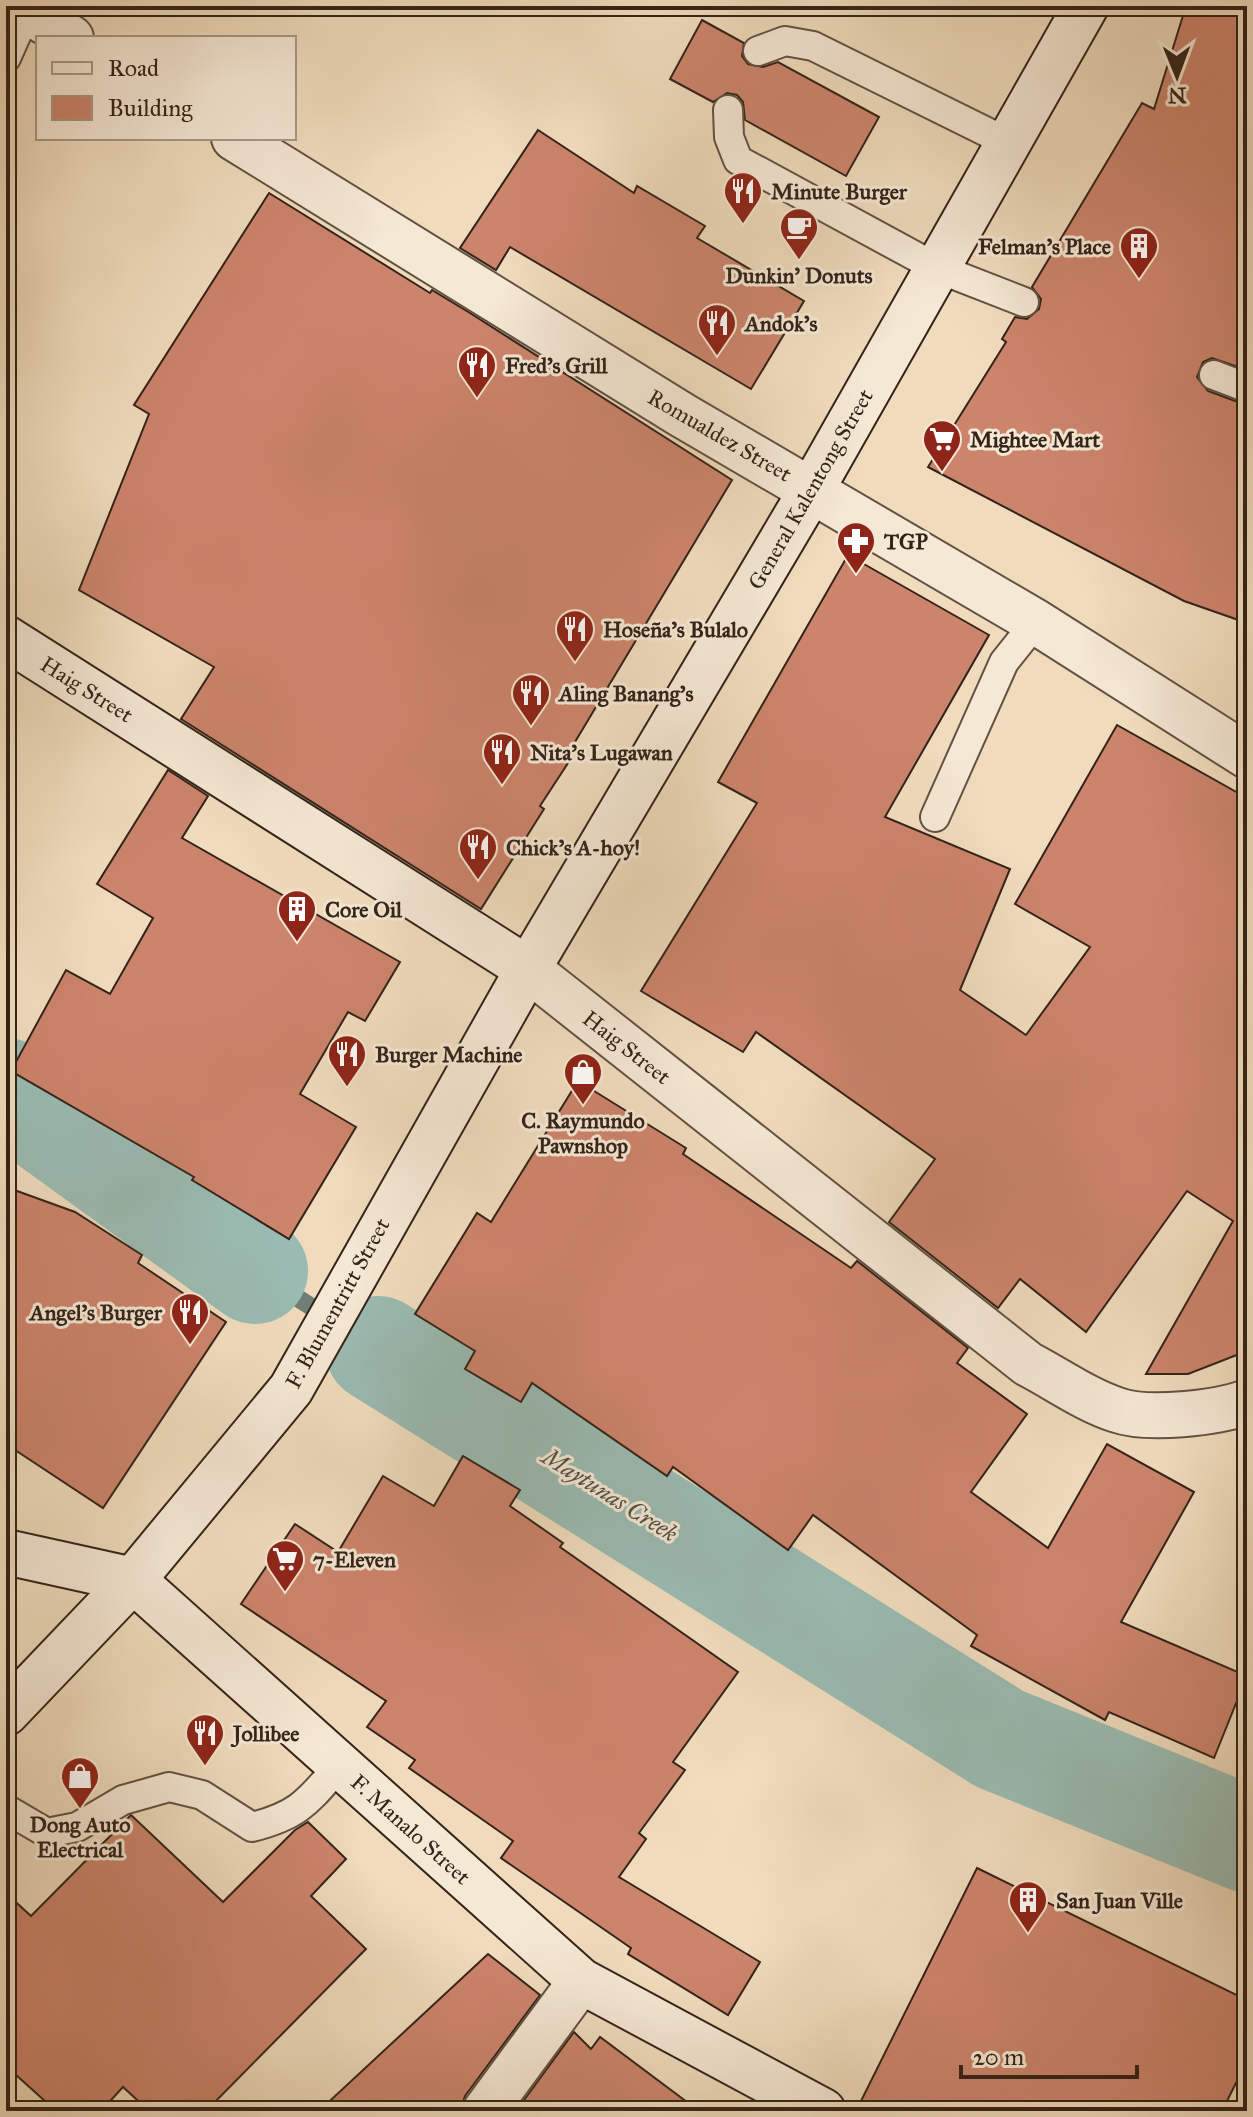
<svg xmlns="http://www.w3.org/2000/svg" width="1253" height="2117" font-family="'IM FELL Great Primer',serif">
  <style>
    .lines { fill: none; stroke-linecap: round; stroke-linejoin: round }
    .stream { stroke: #717e75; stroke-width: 18 }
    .river { stroke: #9abbb2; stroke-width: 106 }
    .building { fill: #cc846c; stroke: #332319; stroke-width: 2 }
    .lane-casing { stroke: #625142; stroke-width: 32 }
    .street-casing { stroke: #625142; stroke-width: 48 }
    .secondary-casing { stroke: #332319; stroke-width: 48 }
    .lane { stroke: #f5e8d4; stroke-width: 28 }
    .street { stroke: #f5e8d4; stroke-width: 44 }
    .secondary { stroke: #f5e8d4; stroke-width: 44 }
    .labels { text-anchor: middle; stroke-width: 6; stroke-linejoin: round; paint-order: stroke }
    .poi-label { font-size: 22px; font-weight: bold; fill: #332319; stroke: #f5e8d4; text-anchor: start }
    .street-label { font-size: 22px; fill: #332319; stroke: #f5e8d4 }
    .water-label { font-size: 24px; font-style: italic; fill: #525147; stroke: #f5e8d4 }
  </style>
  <rect width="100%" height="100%" fill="#f0dcbd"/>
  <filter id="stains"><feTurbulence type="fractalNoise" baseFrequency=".0025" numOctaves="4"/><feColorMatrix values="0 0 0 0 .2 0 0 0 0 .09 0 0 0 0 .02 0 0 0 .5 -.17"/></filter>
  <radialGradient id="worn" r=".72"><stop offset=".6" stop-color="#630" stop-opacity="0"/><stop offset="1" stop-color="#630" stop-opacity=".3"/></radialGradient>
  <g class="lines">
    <polyline class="stream" points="255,1271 378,1349"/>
    <g class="river">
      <polyline points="6,1091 255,1271"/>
      <polyline points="378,1349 1000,1739 1247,1839"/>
    </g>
  </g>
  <g class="building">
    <polygon points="1186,6 1247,6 1247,370 1212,358 1203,362 1197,377 1208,391 1235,401 1247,400 1247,623 1184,601 928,467 1006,342 1002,339 1015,317 1027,319 1039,309 1041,299 1032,287 1142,103 1154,109"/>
    <polygon points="702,20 744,43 742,56 748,64 763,67 778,62 879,117 846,176 745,120 743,102 737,95 727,93 713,102 670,79"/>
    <polygon points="538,130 634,193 637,186 705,226 697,238 804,301 751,389 510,247 496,270 460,248"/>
    <polygon points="269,193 430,293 432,290 470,313 732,480 566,757 570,760 540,806 544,809 481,909 181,719 214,667 79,590 149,414 134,405"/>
    <polygon points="848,555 989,635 885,817 1010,869 960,990 1026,1035 1090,947 1015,904 1117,725 1247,798 1247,1351 1188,1374 1146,1374 1233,1221 1187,1191 1086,1332 1020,1279 998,1308 889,1222 935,1159 756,1032 743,1052 641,991 757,803 718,782"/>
    <polygon points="168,770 208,796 182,838 400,962 365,1021 348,1012 300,1094 356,1127 289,1239 192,1180 194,1177 11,1071 66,970 110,994 153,918 97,884"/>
    <polygon points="578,1081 686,1148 683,1154 851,1268 857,1261 968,1348 957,1363 1027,1414 971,1492 1048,1548 1107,1444 1194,1492 1121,1622 1247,1676 1214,1758 1109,1712 1105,1720 971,1646 977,1635 813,1515 788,1550 673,1467 667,1476 532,1383 521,1402 465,1369 475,1351 415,1314 477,1213 491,1222"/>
    <polygon points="6,1187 75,1212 142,1255 138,1263 226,1322 103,1508 6,1444"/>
    <polygon points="463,1456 520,1490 510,1506 563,1543 560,1547 738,1672 673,1762 685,1770 639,1833 646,1839 619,1877 760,1962 728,2015 628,1954 631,1948 501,1858 513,1841 409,1768 415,1760 367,1727 386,1701 241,1604 295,1524 338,1552 383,1476 434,1506"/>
    <polygon points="131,1815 223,1902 295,1830 308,1822 346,1859 311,1896 366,1949 206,2111 149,2111 123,2087 101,2111 56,2111 6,2066 6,1893 31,1916"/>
    <polygon points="977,1868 1247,2000 1247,2061 1222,2111 856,2111"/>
    <polygon points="488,1954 540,1995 465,2096 460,2111 319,2111"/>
    <polygon points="574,2032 591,2049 600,2037 699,2111 516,2111"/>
  </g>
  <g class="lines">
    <defs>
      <g id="lane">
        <polyline points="758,51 785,41 813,46 1009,143"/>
        <polyline points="6,58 27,11"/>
        <polyline points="728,110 729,137 738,160 937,268 1024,302"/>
        <polyline points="1214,375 1240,385"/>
        <polyline points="935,817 1004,662 1036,622"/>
        <path d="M6,1809L47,1833L77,1827L123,1800L169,1787L202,1795L252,1827C300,1815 308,1801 340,1765"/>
      </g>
      <g id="street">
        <polyline points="19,6 71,38"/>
        <polyline points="234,138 682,415 1036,622 1247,756"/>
        <path d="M528,969L1028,1364C1057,1379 1086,1400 1117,1410C1148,1421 1217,1413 1247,1402"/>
        <polyline points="485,2111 581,1981"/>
      </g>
      <g id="secondary">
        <polyline points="6,638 528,969"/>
        <polyline points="6,1552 133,1580 581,1981 823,2111"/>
        <polyline points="6,1713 133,1580 291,1389 528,969 812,489 1086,6"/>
      </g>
    </defs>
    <use href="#lane" class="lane-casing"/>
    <use href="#street" class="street-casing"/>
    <use href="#secondary" class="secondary-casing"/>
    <use href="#lane" class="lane"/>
    <use href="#street" class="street"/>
    <use href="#secondary" class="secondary"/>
  </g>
  <defs>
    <symbol id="restaurant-pin" viewBox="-11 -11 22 30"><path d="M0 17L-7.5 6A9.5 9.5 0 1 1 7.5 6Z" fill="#8f2418" stroke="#f5e8d4"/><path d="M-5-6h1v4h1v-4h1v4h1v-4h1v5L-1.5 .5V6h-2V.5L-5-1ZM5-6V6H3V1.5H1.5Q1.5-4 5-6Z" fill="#fff"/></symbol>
    <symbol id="cafe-pin" viewBox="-11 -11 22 30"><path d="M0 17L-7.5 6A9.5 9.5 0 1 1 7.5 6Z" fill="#8f2418" stroke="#f5e8d4"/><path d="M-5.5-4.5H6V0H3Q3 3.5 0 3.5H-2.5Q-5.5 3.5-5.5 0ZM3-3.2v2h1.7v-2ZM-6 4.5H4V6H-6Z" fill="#fff"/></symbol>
    <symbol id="building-pin" viewBox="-11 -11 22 30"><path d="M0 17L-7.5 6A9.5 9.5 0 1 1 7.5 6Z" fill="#8f2418" stroke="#f5e8d4"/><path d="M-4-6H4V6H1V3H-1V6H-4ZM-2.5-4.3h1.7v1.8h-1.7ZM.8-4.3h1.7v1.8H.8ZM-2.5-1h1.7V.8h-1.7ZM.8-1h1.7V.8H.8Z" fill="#fff"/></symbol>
    <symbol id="supermarket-pin" viewBox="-11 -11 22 30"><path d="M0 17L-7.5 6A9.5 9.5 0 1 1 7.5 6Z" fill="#8f2418" stroke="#f5e8d4"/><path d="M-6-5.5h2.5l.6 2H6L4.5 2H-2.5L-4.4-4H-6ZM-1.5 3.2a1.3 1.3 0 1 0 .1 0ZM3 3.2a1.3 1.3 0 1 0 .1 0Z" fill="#fff"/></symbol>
    <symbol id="pharmacy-pin" viewBox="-11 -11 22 30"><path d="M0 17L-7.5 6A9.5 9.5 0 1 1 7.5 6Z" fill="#8f2418" stroke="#f5e8d4"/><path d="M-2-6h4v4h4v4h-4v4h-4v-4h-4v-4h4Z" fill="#fff"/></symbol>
    <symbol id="shop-pin" viewBox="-11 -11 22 30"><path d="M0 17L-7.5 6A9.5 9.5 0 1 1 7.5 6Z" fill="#8f2418" stroke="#f5e8d4"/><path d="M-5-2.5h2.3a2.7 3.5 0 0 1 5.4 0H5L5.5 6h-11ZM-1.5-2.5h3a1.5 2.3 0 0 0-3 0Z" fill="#fff"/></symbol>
  </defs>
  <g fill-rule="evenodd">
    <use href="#restaurant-pin" x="721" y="169" width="44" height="60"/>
    <use href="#cafe-pin" x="777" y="205" width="44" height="60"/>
    <use href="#building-pin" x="1117" y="224" width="44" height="60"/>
    <use href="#restaurant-pin" x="695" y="301" width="44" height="60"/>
    <use href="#restaurant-pin" x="455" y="343" width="44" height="60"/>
    <use href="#supermarket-pin" x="920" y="417" width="44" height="60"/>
    <use href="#pharmacy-pin" x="834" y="519" width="44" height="60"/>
    <use href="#restaurant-pin" x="553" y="607" width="44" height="60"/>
    <use href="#restaurant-pin" x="509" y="671" width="44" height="60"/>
    <use href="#restaurant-pin" x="480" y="730" width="44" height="60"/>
    <use href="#restaurant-pin" x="456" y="825" width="44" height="60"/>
    <use href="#building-pin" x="275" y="887" width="44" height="60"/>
    <use href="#restaurant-pin" x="325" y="1032" width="44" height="60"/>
    <use href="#shop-pin" x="561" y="1050" width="44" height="60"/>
    <use href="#restaurant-pin" x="168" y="1290" width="44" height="60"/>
    <use href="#supermarket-pin" x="263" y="1537" width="44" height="60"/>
    <use href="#restaurant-pin" x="183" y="1711" width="44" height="60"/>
    <use href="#shop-pin" x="58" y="1754" width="44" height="60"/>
    <use href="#building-pin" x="1006" y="1878" width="44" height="60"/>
  </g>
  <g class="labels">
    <g class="poi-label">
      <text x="771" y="199">Minute Burger</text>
      <text x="1111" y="254" text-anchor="end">Felman's Place</text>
      <text x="799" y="283" text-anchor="middle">Dunkin' Donuts</text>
      <text x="745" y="331">Andok's</text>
      <text x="505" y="373">Fred's Grill</text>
      <text x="970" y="447">Mightee Mart</text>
      <text x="884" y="549">TGP</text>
      <text x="603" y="637">Hoseña's Bulalo</text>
      <text x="559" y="701">Aling Banang's</text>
      <text x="530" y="760">Nita's Lugawan</text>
      <text x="506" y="855">Chick's A-hoy!</text>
      <text x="325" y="917">Core Oil</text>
      <text x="375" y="1062">Burger Machine</text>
      <text x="583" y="1128" text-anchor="middle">C. Raymundo<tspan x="583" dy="25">Pawnshop</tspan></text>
      <text x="162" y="1320" text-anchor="end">Angel's Burger</text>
      <text x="313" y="1567">7-Eleven</text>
      <text x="233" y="1741">Jollibee</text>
      <text x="80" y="1832" text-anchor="middle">Dong Auto<tspan x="80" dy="25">Electrical</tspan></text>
      <text x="1056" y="1908">San Juan Ville</text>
    </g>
    <g class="street-label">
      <text transform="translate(720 435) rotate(30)" y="8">Romualdez Street</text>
      <text transform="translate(810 489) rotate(-60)" y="8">General Kalentong Street</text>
      <text transform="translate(87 689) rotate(32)" y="8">Haig Street</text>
      <text transform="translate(627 1047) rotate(38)" y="8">Haig Street</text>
      <text transform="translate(337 1303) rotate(-61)" y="8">F. Blumentritt Street</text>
      <text transform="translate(411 1829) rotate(42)" y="8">F. Manalo Street</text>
    </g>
    <g class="water-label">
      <text transform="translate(610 1495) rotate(32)" y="8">Maytunas Creek</text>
    </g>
  </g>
  <rect width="1253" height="2117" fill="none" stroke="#f0dcbd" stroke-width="32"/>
  <rect x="8" y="8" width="1237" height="2101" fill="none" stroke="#332319" stroke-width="4"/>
  <rect x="16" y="16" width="1221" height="2085" fill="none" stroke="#332319" stroke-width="2"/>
  <rect x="36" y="36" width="260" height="104" fill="#f5e8d4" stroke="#a79989" stroke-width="2"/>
  <rect x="52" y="62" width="40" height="12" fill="#f5e8d4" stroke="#a79989" stroke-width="2"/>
  <text x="108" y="76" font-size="24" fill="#332319">Road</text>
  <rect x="52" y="96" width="40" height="24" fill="#cc846c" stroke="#a79989" stroke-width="2"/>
  <text x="108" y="116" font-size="24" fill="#332319">Building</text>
  <g transform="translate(1177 76) rotate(179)" stroke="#f5e8d4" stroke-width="6" paint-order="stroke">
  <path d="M0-6L14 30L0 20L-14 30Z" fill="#332319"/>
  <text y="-12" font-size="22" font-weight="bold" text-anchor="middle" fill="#332319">N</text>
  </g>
  <path d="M961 2065v12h176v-12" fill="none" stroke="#332319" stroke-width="4"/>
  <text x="973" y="2065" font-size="24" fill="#332319" stroke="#f5e8d4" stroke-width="6" paint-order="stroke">20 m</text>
  <rect width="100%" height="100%" filter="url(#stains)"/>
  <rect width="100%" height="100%" fill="url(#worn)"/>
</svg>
